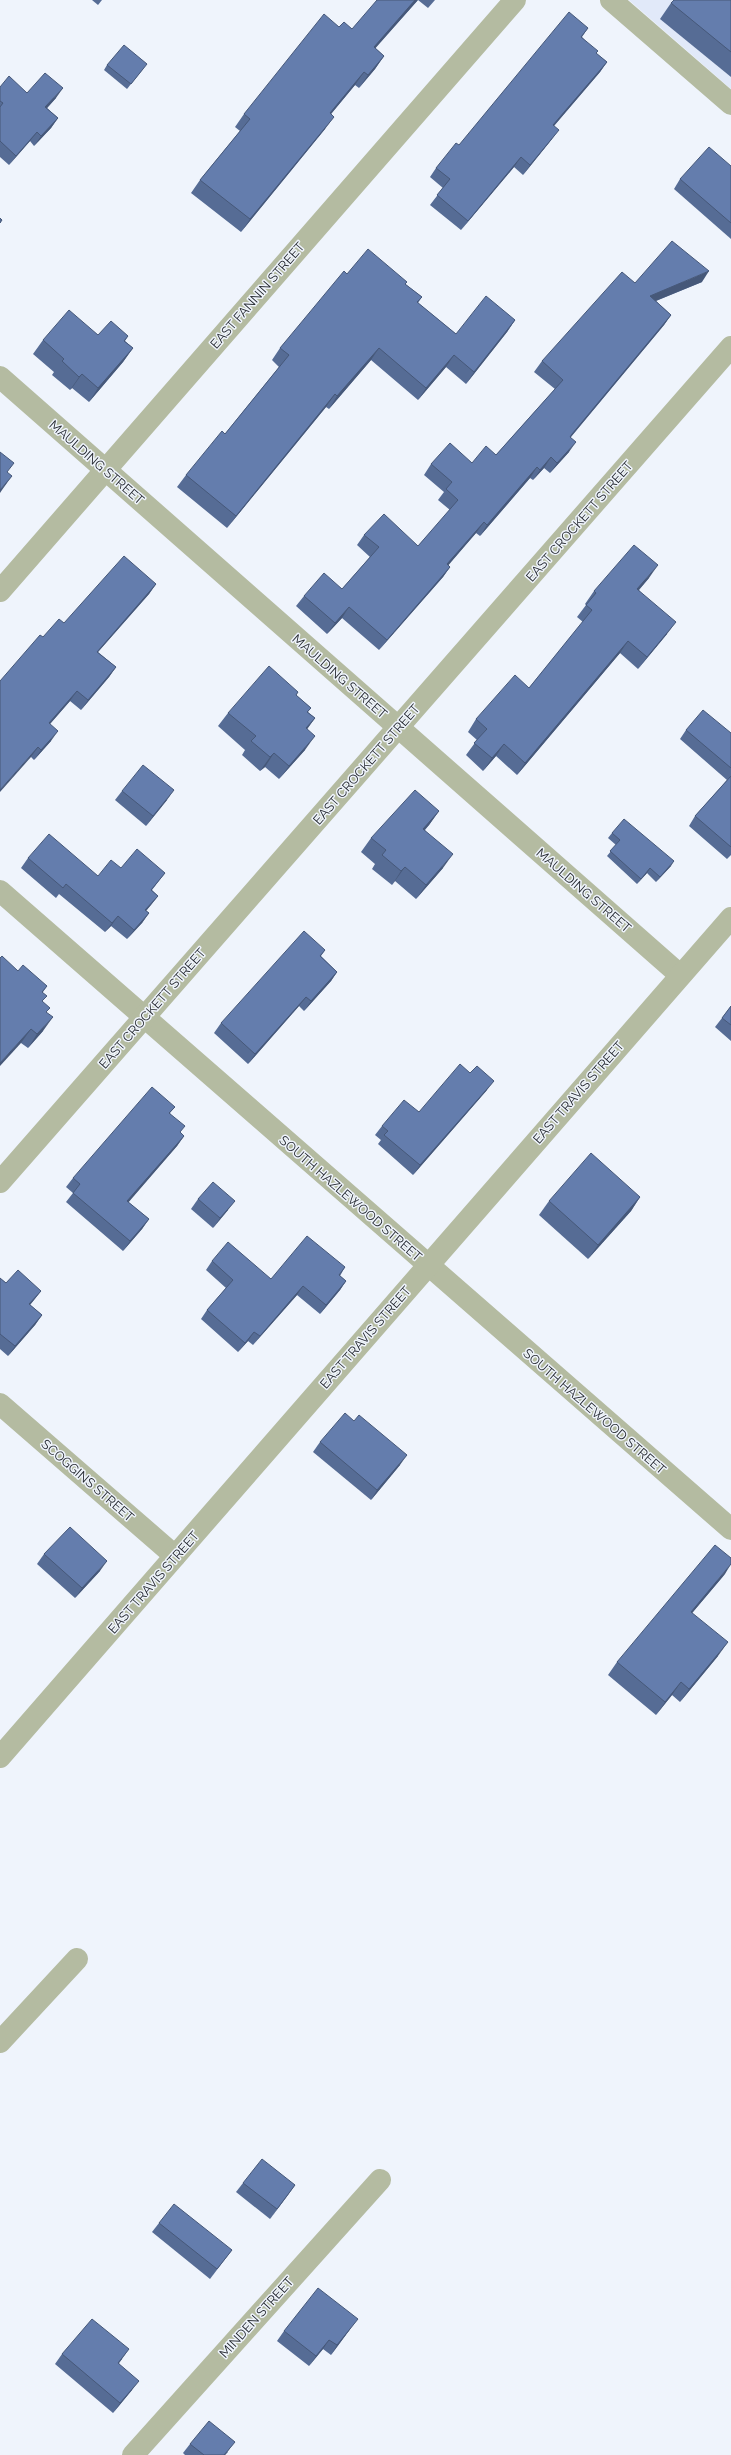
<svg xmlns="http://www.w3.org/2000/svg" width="731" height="2455" font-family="Raleway,sans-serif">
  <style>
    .built { fill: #e1e9f9 }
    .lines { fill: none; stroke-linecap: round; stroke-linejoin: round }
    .minor { stroke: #b4bba1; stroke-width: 22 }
    .wall { fill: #566c95 }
    .shaded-wall { fill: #465879 }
    .building { fill: #647dad; stroke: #465879 }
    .labels { text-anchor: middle; stroke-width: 3; stroke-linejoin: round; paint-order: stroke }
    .street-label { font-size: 13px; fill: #24282f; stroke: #eff4fc }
  </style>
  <rect width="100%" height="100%" fill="#eff4fc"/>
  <polygon class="built" points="629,0 731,0 731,89"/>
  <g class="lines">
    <g class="minor">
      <polyline points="611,0 731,104"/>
      <polyline points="0,377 680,975"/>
      <polyline points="0,591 515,0"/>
      <polyline points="0,891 731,1529"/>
      <polyline points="0,1182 731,347"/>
      <polyline points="0,1404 175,1556"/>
      <polyline points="0,1757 731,918"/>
      <polyline points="0,2042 77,1959"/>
      <polyline points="133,2455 380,2180"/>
    </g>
  </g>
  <g class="wall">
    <polygon points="92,0 102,0 98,5"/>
    <polygon points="418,0 375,48 384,56 375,69 359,88 355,85 331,114 325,129 241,232 191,193 200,180 240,131 235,127 244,114 339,27 352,29"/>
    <polygon points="418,0 435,0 428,8"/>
    <polygon points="731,0 731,77 660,19 671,3"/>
    <polygon points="588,28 582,37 597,54 607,62 600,72 554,126 552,139 523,175 514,167 461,230 430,205 443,188 430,177 436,168 459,145"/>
    <polygon points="107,65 143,69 127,89 104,70"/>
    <polygon points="0,87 56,98 47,108 58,118 51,128 34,146 30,141 9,165 0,157"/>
    <polygon points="731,166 731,239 674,189 680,179"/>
    <polygon points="347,274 405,284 422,297 418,303 456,334 515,320 507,332 466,384 446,367 418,400 371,360 329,409 326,407 227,528 177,487 186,475 225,434 279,367 272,360 280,348"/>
    <polygon points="702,282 656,301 671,315 664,325 571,437 569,452 550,473 544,468 533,480 530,478 480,536 476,533 448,565 450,567 443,577 379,650 342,618 327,634 296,606 304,596 342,589 370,557 357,545 364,535 418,546 450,510 438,500 444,492 424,475 431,464 472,463 496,455 555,389 534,372 542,361 635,283"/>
    <polygon points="98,335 128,336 125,341 133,348 123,362 89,402 72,388 70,390 52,375 54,372 33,354 43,340"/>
    <polygon points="649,578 639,590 667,634 638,669 620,653 517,775 496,756 483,771 466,755 477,740 468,732 476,719 529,688 583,622 577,617 586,605 585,604 594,591"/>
    <polygon points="156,584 149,594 98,652 116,667 109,677 81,710 70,701 50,724 51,741 34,760 31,757 43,637 64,623"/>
    <polygon points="298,692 296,695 311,708 308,712 315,718 307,729 305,750 279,779 265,767 260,771 242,755 245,750 218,726 228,713"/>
    <polygon points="686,730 731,733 731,855 727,859 689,826 695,816 727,780 680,739"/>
    <polygon points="122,791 167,800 146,826 115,800"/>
    <polygon points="439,811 429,825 425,830 443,868 416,899 395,881 392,885 372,869 375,864 361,852 371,838"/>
    <polygon points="612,833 671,866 656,882 647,873 637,884 607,856 616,845 608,838"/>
    <polygon points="28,858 98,876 121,868 165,873 152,890 158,896 146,911 149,913 142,923 127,939 111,926 105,932 59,894 56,898 21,868"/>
    <polygon points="325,950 321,956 337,972 331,981 304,1011 299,1006 248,1064 214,1033 221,1023"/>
    <polygon points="18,971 47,986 43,992 43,1002 47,1012 43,1031 28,1048 21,1043"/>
    <polygon points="731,1006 731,1041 715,1027 722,1018"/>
    <polygon points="487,1090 413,1175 378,1144 381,1140 375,1135 382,1126 419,1112"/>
    <polygon points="175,1107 170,1113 180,1133 184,1136 177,1146 128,1202 149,1219 142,1229 123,1251 66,1202 73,1193 66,1187 73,1178"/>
    <polygon points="640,1197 631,1211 588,1259 539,1215 549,1201"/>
    <polygon points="198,1199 228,1210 213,1228 191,1209"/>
    <polygon points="212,1261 271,1279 345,1267 340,1276 346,1281 340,1290 320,1314 297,1295 253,1345 248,1341 238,1352 201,1319 207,1310 226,1288 206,1270"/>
    <polygon points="0,1278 6,1283 41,1291 30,1305 42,1315 35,1325 8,1356 0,1349"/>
    <polygon points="354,1421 400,1465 371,1500 313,1452 320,1442"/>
    <polygon points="44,1554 100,1571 75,1598 37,1564"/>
    <polygon points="725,1574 692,1613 718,1656 680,1702 672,1695 656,1715 608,1675 617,1662"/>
    <polygon points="243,2183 295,2185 270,2219 236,2192"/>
    <polygon points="159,2223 232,2250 210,2279 152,2232"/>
    <polygon points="351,2328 331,2355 323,2349 309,2366 277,2341 284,2331"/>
    <polygon points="62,2354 122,2359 119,2363 132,2390 113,2413 55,2364"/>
    <polygon points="190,2444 228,2452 225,2455 185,2455 183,2453"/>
  </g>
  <g class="shaded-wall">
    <polygon points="415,0 418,0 365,60 374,47"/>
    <polygon points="384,56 375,69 359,88 368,75"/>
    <polygon points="607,62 600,72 546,135 553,125"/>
    <polygon points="364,72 355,85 321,126 330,113"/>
    <polygon points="63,88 56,98 39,117 45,107"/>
    <polygon points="334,117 325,129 241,232 250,219"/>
    <polygon points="58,118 51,128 34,146 41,136"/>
    <polygon points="559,130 552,139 523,175 530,165"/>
    <polygon points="37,132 30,141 9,165 16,156"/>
    <polygon points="521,157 514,167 461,230 468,221"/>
    <polygon points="709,271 702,282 643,306 650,296"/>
    <polygon points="671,315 664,325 564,445 572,434"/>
    <polygon points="515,320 507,332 466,384 474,372"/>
    <polygon points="133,348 123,362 89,402 98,388"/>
    <polygon points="379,348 371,360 329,409 337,396"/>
    <polygon points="454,355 446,367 418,400 426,388"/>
    <polygon points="82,374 72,388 70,390 79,377"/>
    <polygon points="335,394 326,407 227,528 236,516"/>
    <polygon points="576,442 569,452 550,473 557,463"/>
    <polygon points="551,457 544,468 533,480 540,470"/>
    <polygon points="537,467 530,478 480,536 487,525"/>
    <polygon points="12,476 2,490 0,493 0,490"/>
    <polygon points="484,522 476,533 440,575 447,564"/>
    <polygon points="658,565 649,578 629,601 637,589"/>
    <polygon points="450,567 443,577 379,650 387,640"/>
    <polygon points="156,584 149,594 90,661 97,652"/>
    <polygon points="349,607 342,618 327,634 335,623"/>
    <polygon points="676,622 667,634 638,669 647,657"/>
    <polygon points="628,641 620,653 517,775 525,763"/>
    <polygon points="116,667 109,677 81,710 88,700"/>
    <polygon points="77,691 70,701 42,733 49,723"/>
    <polygon points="315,718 305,732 306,728"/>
    <polygon points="58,731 51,741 34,760 41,750"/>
    <polygon points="315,736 305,750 279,779 289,766"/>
    <polygon points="504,744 496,756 483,771 492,758"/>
    <polygon points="38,747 31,757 0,792 0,790"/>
    <polygon points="274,753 265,767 260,771 270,757"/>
    <polygon points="174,790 167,800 146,826 153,816"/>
    <polygon points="439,811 429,825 413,842 423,829"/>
    <polygon points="453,854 443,868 416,899 426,885"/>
    <polygon points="674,861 671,866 656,882 660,877"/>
    <polygon points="405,867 395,881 392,885 401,871"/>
    <polygon points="650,868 647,873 637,884 641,879"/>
    <polygon points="158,896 151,905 138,920 145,910"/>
    <polygon points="149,913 142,923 127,939 134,930"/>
    <polygon points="118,916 111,926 105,932 112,923"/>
    <polygon points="337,972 331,981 304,1011 311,1001"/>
    <polygon points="306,997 299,1006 248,1064 255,1054"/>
    <polygon points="53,1017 43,1031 28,1048 37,1034"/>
    <polygon points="31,1029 21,1043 0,1066 0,1063"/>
    <polygon points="494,1081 487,1090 413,1175 420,1165"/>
    <polygon points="184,1136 177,1146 121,1211 127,1201"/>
    <polygon points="640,1197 631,1211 588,1259 598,1245"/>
    <polygon points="235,1201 228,1210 213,1228 220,1218"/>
    <polygon points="149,1219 142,1229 123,1251 130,1241"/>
    <polygon points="346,1281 340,1290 320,1314 326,1305"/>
    <polygon points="303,1286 297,1295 253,1345 260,1336"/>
    <polygon points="41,1291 34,1300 22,1314 29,1304"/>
    <polygon points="42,1315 35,1325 8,1356 15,1346"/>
    <polygon points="254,1332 248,1341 238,1352 245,1343"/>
    <polygon points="407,1455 400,1465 371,1500 377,1490"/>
    <polygon points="107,1561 100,1571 75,1598 82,1588"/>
    <polygon points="731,1564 725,1574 682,1625 691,1612"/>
    <polygon points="728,1642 718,1656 680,1702 689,1689"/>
    <polygon points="681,1682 672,1695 656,1715 665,1702"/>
    <polygon points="295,2185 288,2195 270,2219 277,2209"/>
    <polygon points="358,2319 351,2328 331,2355 337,2345"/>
    <polygon points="329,2340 323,2349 309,2366 316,2356"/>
    <polygon points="129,2349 122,2359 111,2373 118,2363"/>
    <polygon points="139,2381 132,2390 113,2413 120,2403"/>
    <polygon points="235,2442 225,2455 224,2455"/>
  </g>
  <g class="building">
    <polygon points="377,0 415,0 374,47 384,56 368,75 364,72 330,113 334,117 250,219 200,180 250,119 244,114 324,14 339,27 344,22 352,29"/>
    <polygon points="674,0 731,0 731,52 671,3"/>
    <polygon points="569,12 588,28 581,37 598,51 596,53 607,62 553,125 559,130 530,165 521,157 468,221 437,195 450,179 436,168 456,143 459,145"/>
    <polygon points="124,45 147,64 131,84 107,65"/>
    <polygon points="45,73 63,88 45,107 58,118 41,136 37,132 16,156 0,141 0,107 3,103 0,101 0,87 9,76 27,93"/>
    <polygon points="709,147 731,166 731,223 680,179"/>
    <polygon points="0,218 2,220 0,223"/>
    <polygon points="672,241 709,271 650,296 671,315 572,434 570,437 576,442 557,463 551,457 540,470 537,467 487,525 484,522 447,564 450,567 387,640 349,607 335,623 304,596 324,573 342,589 379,547 364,535 384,514 418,546 458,500 446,489 452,482 431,464 450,443 472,463 486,446 496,455 563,380 542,361 622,272 635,283"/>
    <polygon points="368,249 407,282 405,284 422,297 417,302 456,334 486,296 515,320 474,372 454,355 426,388 379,348 337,396 335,394 236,516 186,475 222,431 225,434 289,355 280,348 344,271 347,274"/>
    <polygon points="69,310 98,335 111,321 128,336 124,341 133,348 98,388 82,374 79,377 62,361 64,359 43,340"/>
    <polygon points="0,452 14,463 7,472 12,476 0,490"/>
    <polygon points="634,545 658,565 637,589 676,622 647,657 628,641 525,763 504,744 492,758 474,743 487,729 476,719 515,675 529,688 592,610 586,605 596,593 594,591"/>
    <polygon points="124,556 156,584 97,652 116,667 88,700 77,691 49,723 58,731 41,750 38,747 0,790 0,681 40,635 43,637 59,619 64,623"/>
    <polygon points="269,666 298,692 296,695 311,708 307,712 315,718 306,728 315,736 289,766 274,753 270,757 251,741 256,736 228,713"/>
    <polygon points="703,710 731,733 731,768 686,730"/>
    <polygon points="143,765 174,790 153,816 122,791"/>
    <polygon points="731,776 731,847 695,816"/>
    <polygon points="415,790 439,811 423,829 453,854 426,885 405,867 401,871 382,855 386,850 371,838"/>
    <polygon points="624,819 674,861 660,877 650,868 641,879 610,851 620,840 612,833"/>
    <polygon points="49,834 98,876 111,860 121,868 137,849 165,873 151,890 158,896 145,910 149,913 134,930 118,916 112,923 66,884 63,888 28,858"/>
    <polygon points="304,931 325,950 320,956 337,972 311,1001 306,997 255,1054 221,1023"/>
    <polygon points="2,956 18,971 23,965 47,986 42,992 47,996 42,1001 50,1008 46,1012 53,1017 37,1034 31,1029 0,1063 0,958"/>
    <polygon points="731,1006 731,1025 722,1018"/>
    <polygon points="460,1064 470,1073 477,1066 494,1081 420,1165 384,1135 388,1131 382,1126 404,1100 419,1112"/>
    <polygon points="152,1087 175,1107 169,1113 185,1126 180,1132 184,1136 127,1201 149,1219 130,1241 73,1193 80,1184 73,1178"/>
    <polygon points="591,1153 640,1197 598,1245 549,1201"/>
    <polygon points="213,1182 235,1201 220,1218 198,1199"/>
    <polygon points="307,1236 345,1267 339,1275 346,1281 326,1305 303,1286 260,1336 254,1332 245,1343 207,1310 233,1280 212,1261 228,1242 271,1279"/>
    <polygon points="18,1270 41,1291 29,1304 42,1315 15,1346 0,1334 0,1278 6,1283"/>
    <polygon points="345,1413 354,1421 359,1415 407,1455 377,1490 320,1442"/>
    <polygon points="70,1527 107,1561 82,1588 44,1554"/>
    <polygon points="715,1545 731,1558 731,1564 691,1612 728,1642 689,1689 681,1682 665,1702 617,1662"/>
    <polygon points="262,2159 295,2185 277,2209 243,2183"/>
    <polygon points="174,2204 232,2250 217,2269 159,2223"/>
    <polygon points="318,2288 358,2319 337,2345 329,2340 316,2356 284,2331"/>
    <polygon points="92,2319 129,2349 118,2363 139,2381 120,2403 62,2354"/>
    <polygon points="209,2421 235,2442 224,2455 204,2455 190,2444"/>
  </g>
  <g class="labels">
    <g class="street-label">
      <text transform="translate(257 295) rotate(-49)" y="5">EAST FANNIN STREET</text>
      <text transform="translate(97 462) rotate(41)" y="5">MAULDING STREET</text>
      <text transform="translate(579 521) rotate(-49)" y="5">EAST CROCKETT STREET</text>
      <text transform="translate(340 676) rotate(41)" y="5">MAULDING STREET</text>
      <text transform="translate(366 764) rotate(-49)" y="5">EAST CROCKETT STREET</text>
      <text transform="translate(584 890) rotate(41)" y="5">MAULDING STREET</text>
      <text transform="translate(152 1008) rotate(-49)" y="5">EAST CROCKETT STREET</text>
      <text transform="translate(578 1092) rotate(-49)" y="5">EAST TRAVIS STREET</text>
      <text transform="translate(351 1198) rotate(41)" y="5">SOUTH HAZLEWOOD STREET</text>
      <text transform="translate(365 1337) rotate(-49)" y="5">EAST TRAVIS STREET</text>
      <text transform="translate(595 1411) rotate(41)" y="5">SOUTH HAZLEWOOD STREET</text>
      <text transform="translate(88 1480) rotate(41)" y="5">SCOGGINS STREET</text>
      <text transform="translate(153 1582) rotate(-49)" y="5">EAST TRAVIS STREET</text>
      <text transform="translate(256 2317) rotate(-48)" y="5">MINDEN STREET</text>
    </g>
  </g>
</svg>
